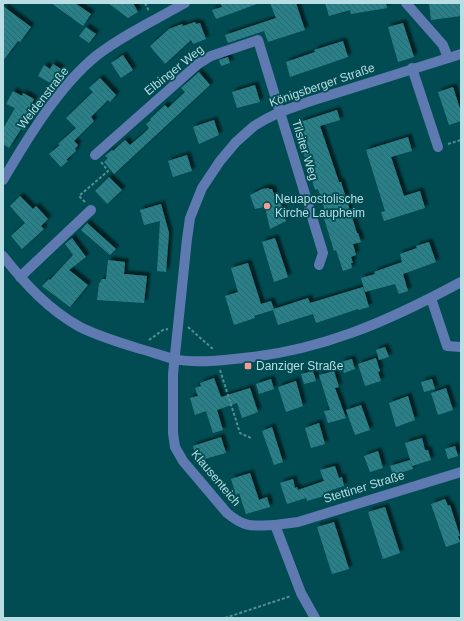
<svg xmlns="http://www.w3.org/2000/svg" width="464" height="621" font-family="Arial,sans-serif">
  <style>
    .building { fill: url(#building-back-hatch); filter: url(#shadow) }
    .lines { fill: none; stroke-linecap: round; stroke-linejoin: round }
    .path { stroke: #538e93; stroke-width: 2; stroke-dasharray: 3 2; stroke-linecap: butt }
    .minor { stroke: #5f79b1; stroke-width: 10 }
    .poi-dot { fill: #f59c95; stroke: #004c52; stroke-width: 1.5 }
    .labels { text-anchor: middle; stroke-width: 3.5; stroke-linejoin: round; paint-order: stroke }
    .street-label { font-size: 12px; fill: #b8dee3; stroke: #004c52 }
    .poi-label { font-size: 12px; fill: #b8dee3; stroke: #004c52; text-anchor: start }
  </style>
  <defs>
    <pattern id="building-back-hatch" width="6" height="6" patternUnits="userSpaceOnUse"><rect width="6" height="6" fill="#2a8089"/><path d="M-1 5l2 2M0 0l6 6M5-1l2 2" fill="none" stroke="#2f686d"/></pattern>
    <filter id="shadow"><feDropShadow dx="3.5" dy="-3.5" stdDeviation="1" flood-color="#0009"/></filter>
  </defs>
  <rect width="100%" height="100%" fill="#004c52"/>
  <g class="building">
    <polygon points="51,3 75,3 91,14 83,26"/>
    <polygon points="108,3 133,3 138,12 128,18"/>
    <polygon points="220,3 257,3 257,4 216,19 212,10 222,7"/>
    <polygon points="270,3 296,3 305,30 268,42 264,31 228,43 225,35 276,18"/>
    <polygon points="325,3 386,3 387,8 351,14 350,10 329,16"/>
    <polygon points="429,3 459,3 461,9 461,16 431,20"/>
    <polygon points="3,6 31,27 20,42 18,41 3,61"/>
    <polygon points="195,22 196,24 200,23 206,39 193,44 191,40 165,64 150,46 169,29 182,24 183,26"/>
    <polygon points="403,23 414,57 398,62 388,27"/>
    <polygon points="86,27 96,34 89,43 79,36"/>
    <polygon points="343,41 348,57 290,77 286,62 315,52 314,50"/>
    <polygon points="123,55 133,70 121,78 111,63"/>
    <polygon points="228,57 230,63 221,66 219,60"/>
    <polygon points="53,64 61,69 52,84 38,76 44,65 50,69"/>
    <polygon points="199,72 210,85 114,174 104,162 108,158 105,156 112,150 113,151 125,140 130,145 142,135 149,128 146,124 151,120 150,119 165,105 168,108 185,92 181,88"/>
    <polygon points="100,78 116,95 110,102 108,100 91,117 94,121 74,141 78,145 75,149 76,151 66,160 68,161 61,167 49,154 60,145 58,144 76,128 66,118 93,92 89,88"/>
    <polygon points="255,85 260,102 237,108 232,92"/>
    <polygon points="453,87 461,112 461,121 449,125 438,92"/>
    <polygon points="13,91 22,96 23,93 34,99 24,119 29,121 25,130 21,129 9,148 3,144 3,129 15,108 6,104"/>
    <polygon points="337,110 340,120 320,126 339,182 341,182 357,233 358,233 361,242 353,244 356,255 351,257 353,263 351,263 352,268 343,271 336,250 334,251 323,215 326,214 318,189 315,190 299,138 304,136 300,122"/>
    <polygon points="214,120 219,135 199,144 193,127"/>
    <polygon points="408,137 412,151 391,157 404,196 420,191 425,208 384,221 381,212 385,211 366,150"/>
    <polygon points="187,155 192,171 173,177 168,161"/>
    <polygon points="109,177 122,190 107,204 95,191"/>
    <polygon points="269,188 269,189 272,189 275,197 281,204 286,221 270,229 265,207 255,209 250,195 262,189"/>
    <polygon points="20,196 33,209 36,206 48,219 41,226 44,229 22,249 11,236 25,223 10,206"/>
    <polygon points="161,204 169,233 166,272 157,271 160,221 144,225 140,210"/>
    <polygon points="87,223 116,249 110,255 81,230"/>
    <polygon points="72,238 86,257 69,270 88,285 70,307 42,286 49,279 50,280 73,255 65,244"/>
    <polygon points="275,238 288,277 274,282 262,242"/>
    <polygon points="429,242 436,262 403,274 408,291 399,294 395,284 365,292 361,278 375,274 374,272 402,262 400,254 417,248 416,246"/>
    <polygon points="108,260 125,262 124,274 147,276 144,303 97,300 99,284 102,279 106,279"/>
    <polygon points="248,263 261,304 271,301 274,309 308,298 310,303 363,287 369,307 359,310 358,309 316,323 313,314 278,325 273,310 254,316 255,318 234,325 225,296 238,292 231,268"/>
    <polygon points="385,347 389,357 379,360 376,350"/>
    <polygon points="376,358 380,371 378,372 381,381 365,386 358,364"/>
    <polygon points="352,359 355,369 344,373 341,362"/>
    <polygon points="313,371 316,381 304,384 301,374"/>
    <polygon points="334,371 339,387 335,388 346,418 328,423 324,411 330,410 319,375"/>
    <polygon points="214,378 221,397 250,388 258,412 242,418 237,403 217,410 223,430 213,433 206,411 195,415 190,398 198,396 195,388 201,386 200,383"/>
    <polygon points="271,379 274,389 259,394 256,384"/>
    <polygon points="432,379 435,389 424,392 421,382"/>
    <polygon points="296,381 303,406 286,412 278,387"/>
    <polygon points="446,388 453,410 438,415 431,393"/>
    <polygon points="408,396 415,420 396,427 389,403"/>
    <polygon points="361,405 370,430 355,435 346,410"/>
    <polygon points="319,423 325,444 311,448 305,428"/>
    <polygon points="272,427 283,462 274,465 262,431"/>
    <polygon points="221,437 226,453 197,461 193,446"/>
    <polygon points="422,438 425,450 428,450 431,460 412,466 405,443"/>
    <polygon points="455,446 458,456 448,459 445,449"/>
    <polygon points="378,451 383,468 370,472 364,456"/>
    <polygon points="410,460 413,469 393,475 390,466"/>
    <polygon points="335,466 339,478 342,477 344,486 323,493 324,496 307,501 306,498 287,504 280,483 293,479 295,488 297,487 298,490 324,481 320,470"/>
    <polygon points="250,473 259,500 267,497 270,507 246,514 239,493 236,495 231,479"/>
    <polygon points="445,499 448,506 450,505 460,536 458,536 460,542 446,547 431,504"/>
    <polygon points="385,507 400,553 383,559 368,512"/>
    <polygon points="334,522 349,569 332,574 317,527"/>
  </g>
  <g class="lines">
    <g class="path">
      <polyline points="145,3 149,11"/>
      <polyline points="448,144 461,140"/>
      <polyline points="85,202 79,196 108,171 101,162"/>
      <polyline points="188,327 214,350"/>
      <polyline points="149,340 163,330 168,329"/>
      <polyline points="220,370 240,433 251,438"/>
      <polyline points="225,618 291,596"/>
    </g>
    <g class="minor">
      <polyline points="406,3 443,45 448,58"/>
      <polyline points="412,68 438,147"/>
      <polyline points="95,155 198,64 211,56 258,40 323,253 319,265"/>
      <path d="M3,180C27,139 59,86 96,56C123,35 155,20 185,3"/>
      <path d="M3,256C25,284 49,310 80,327C98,336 118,342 137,348C149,351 162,356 174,359C191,363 217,361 234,359C319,352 387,322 461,282"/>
      <polyline points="20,277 91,210"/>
      <polyline points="431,298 447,346 461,347"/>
      <polyline points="275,525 298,522 461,472"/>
      <path d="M315,618L301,593L275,525C252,526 245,528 227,513L183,461L175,447L173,433V374L187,239L190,218L202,188L220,161L236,142L254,126L266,119L280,112L311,101L461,54"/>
    </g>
  </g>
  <g class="poi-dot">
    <circle cx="267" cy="206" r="4"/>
    <rect x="244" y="362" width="8" height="8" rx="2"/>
  </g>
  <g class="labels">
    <g class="street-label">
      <text transform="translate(174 70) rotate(-39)" y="4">Elbinger Weg</text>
      <text transform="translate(322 85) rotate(-19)" y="4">Königsberger Straße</text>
      <text transform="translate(43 98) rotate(-52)" y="4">Weldenstraße</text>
      <text transform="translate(305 150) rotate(73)" y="4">Tilsiter Weg</text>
      <text transform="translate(216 478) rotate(50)" y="4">Klausenteich</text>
      <text transform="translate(364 487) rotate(-17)" y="4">Stettiner Straße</text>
    </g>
    <g class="poi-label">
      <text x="275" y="203">Neuapostolische<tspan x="275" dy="14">Kirche Laupheim</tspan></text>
      <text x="256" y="370">Danziger Straße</text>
    </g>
  </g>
  <rect width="464" height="621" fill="none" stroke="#b8dee3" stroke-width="8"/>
</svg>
